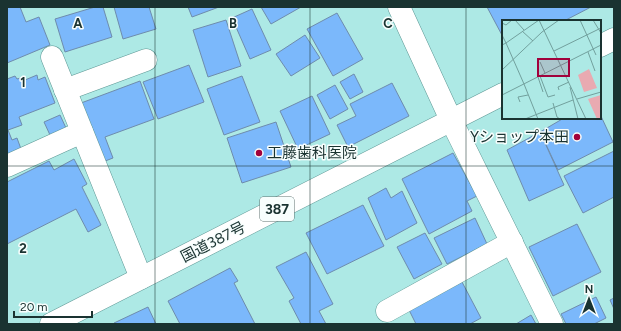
<svg xmlns="http://www.w3.org/2000/svg" width="621" height="331" font-family="Figtree,'Noto Sans JP',sans-serif">
  <style>
    .building { fill: #7bb8fb; stroke: #6e8cad }
    .lines { fill: none; stroke-linecap: round; stroke-linejoin: round }
    .minor-casing { stroke: #5e9895; stroke-width: 23 }
    .highway-casing { stroke: #5e9895; stroke-width: 23 }
    .minor { stroke: #fff; stroke-width: 22 }
    .highway { stroke: #fff; stroke-width: 22 }
    .grid { fill: none; stroke: #1a3331; stroke-width: 1; stroke-opacity: 0.55 }
    .poi-dot { fill: #a1013c; stroke: #f8fefd; stroke-width: 1.5 }
    .labels { text-anchor: middle; stroke-width: 3; stroke-linejoin: round; paint-order: stroke }
    .shield { fill: #f8fefd; stroke: #5d706e; stroke-width: 1 }
    .shield-label { font-size: 14px; font-weight: bold; fill: #1a3331 }
    .poi-label { font-size: 15px; fill: #1a3331; stroke: #f8fefd; text-anchor: end }
    .street-label { font-size: 15px; fill: #1a3331; stroke: #f8fefd }
    .inset-road { fill: none; stroke: #72a09d; stroke-width: 1 }
    .view { fill: #a1013c; fill-opacity: 0.15; stroke: #a1013c; stroke-width: 2 }
    .inset-edge { fill: none; stroke: #1a3331; stroke-width: 2 }
    .grid-label { font-size: 13px; text-anchor: middle; font-weight: bold; fill: #1a3331; stroke: #f8fefd; stroke-width: 3; stroke-linejoin: round; paint-order: stroke }
  </style>
  <rect width="100%" height="100%" fill="#ade9e5"/>
  <g class="building">
    <polygon points="7,7 20,7 26,22 39,17 50,45 7,63"/>
    <polygon points="95,7 103,7 112,37 65,52 55,19"/>
    <polygon points="114,7 149,7 156,29 123,39"/>
    <polygon points="188,7 219,7 192,17"/>
    <polygon points="261,7 301,7 271,24"/>
    <polygon points="487,7 591,7 564,21 503,21 503,37"/>
    <polygon points="252,9 271,50 250,59 232,18"/>
    <polygon points="337,13 363,59 333,76 307,29"/>
    <polygon points="226,20 241,66 208,77 193,30"/>
    <polygon points="305,35 320,58 291,76 276,54"/>
    <polygon points="189,65 204,102 158,119 143,82"/>
    <polygon points="354,74 363,92 350,99 340,82"/>
    <polygon points="37,75 38,80 45,77 55,103 19,117 22,125 8,130 12,140 17,138 21,149 7,154 7,79 15,76 17,79 24,77 25,80"/>
    <polygon points="242,76 260,122 224,135 207,89"/>
    <polygon points="140,81 154,119 105,137 113,158 87,168 65,109"/>
    <polygon points="392,83 409,116 348,147 337,125 356,116 350,104"/>
    <polygon points="335,85 348,109 330,119 317,95"/>
    <polygon points="312,96 330,134 298,149 280,111"/>
    <polygon points="600,114 613,142 558,170 540,132 564,118 600,118"/>
    <polygon points="60,115 66,128 50,135 44,122"/>
    <polygon points="276,122 291,167 242,183 227,138"/>
    <polygon points="540,132 564,185 529,201 507,150"/>
    <polygon points="614,151 614,197 583,213 564,176"/>
    <polygon points="453,153 477,196 467,201 472,211 429,234 402,179"/>
    <polygon points="74,159 87,184 82,187 101,225 88,232 76,209 7,244 7,182 49,161 54,170"/>
    <polygon points="386,188 391,198 402,191 417,223 386,240 368,198"/>
    <polygon points="363,205 384,246 327,274 306,233"/>
    <polygon points="475,218 487,244 447,264 434,238"/>
    <polygon points="577,224 601,272 553,296 529,247"/>
    <polygon points="425,233 442,264 414,279 397,247"/>
    <polygon points="306,252 333,304 319,311 326,324 301,324 289,301 294,298 276,267"/>
    <polygon points="230,268 238,281 234,283 255,324 180,324 168,301"/>
    <polygon points="462,282 481,318 470,324 416,324 409,310"/>
    <polygon points="596,297 606,318 594,324 566,324 561,314"/>
    <polygon points="614,298 614,309 610,300"/>
    <polygon points="148,307 156,324 114,324 114,323"/>
    <polygon points="531,315 536,324 516,324"/>
  </g>
  <g class="lines">
    <defs>
      <g id="minor">
        <polyline points="399,7 451,120 552,324"/>
        <polyline points="52,57 141,278"/>
        <polyline points="65,90 146,60"/>
        <polyline points="7,166 82,132"/>
        <polyline points="387,311 512,242"/>
      </g>
      <g id="highway">
        <polyline points="600,46 614,39"/>
        <polyline points="51,324 503,94"/>
      </g>
    </defs>
    <use href="#minor" class="minor-casing"/>
    <use href="#highway" class="highway-casing"/>
    <use href="#minor" class="minor"/>
    <use href="#highway" class="highway"/>
  </g>
  <path class="grid" d="M155,7V324M310,7V324M466,7V324M7,166H614"/>
  <g class="poi-dot">
    <circle cx="577" cy="137" r="4"/>
    <circle cx="259" cy="153" r="4"/>
  </g>
  <g class="labels">
    <rect class="shield" x="260" y="197" width="34" height="24" rx="3"/>
    <g class="shield-label">
      <text x="277" y="214">387</text>
    </g>
    <g class="poi-label">
      <text x="569" y="142">Yショップ本田</text>
      <text x="267" y="158" text-anchor="start">工藤歯科医院</text>
    </g>
    <g class="street-label">
      <text transform="translate(213 242) rotate(-27)" y="5">国道387号</text>
    </g>
  </g>
  <g transform="translate(502 20)">
    <rect width="99" height="99" fill="#ade9e5"/>
    <path d="M87,49L95,68L82,72L76,55ZM99,75V99H95L86,79Z" fill="#e9aab1"/>
    <path class="inset-road" d="M13,0L22,10M37,0L84,99M78,0L94,35M91,0L99,13M0,3L4,5L10,0M20,11L31,21M0,15L4,23L0,25M52,31L99,8M86,32L93,51M38,42L43,53M0,50L40,12L57,0M38,56L46,77L53,75M36,57L41,72M22,64L4,23L37,0M22,64L36,99M68,67L76,99M57,70L56,67L67,62M0,75L99,25M75,79L99,72M18,82L16,77L26,75M51,83L55,97L58,99M23,99L71,80"/>
    <path class="view" d="M36,39H67V56H36Z"/>
    <rect width="99" height="99" class="inset-edge"/>
  </g>
  <g class="grid-label">
    <text x="78" y="28">A</text>
    <text x="233" y="28">B</text>
    <text x="388" y="28">C</text>
    <text x="23" y="87">1</text>
    <text x="23" y="253">2</text>
  </g>
  <rect width="621" height="331" fill="none" stroke="#1a3331" stroke-width="16"/>
  <g transform="translate(589 299)" stroke="#f8fefd" stroke-width="3" paint-order="stroke">
  <path d="M0-3L7 15L0 10L-7 15Z" fill="#1a3331"/>
  <text y="-6" font-size="11" font-weight="bold" text-anchor="middle" fill="#1a3331">N</text>
  </g>
  <path d="M14 311v6h78v-6" fill="none" stroke="#1a3331" stroke-width="2"/>
  <text x="20" y="311" font-size="12" fill="#1a3331" stroke="#f8fefd" stroke-width="3" paint-order="stroke">20 m</text>
</svg>
